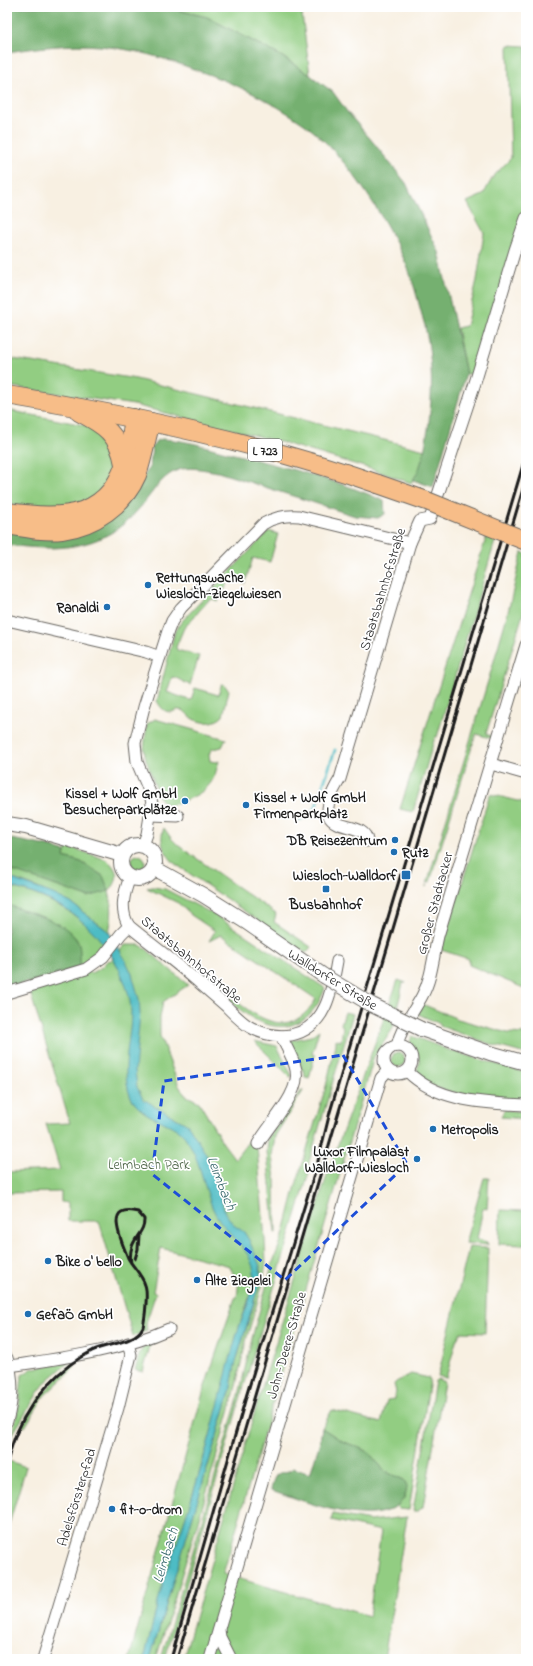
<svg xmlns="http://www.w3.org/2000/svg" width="533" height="1666" font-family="'Indie Flower',sans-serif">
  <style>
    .green { fill: #92cd82; stroke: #57744f }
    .forest { fill: #75b070; stroke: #486646 }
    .water { fill: #4ebcc4; stroke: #356c70 }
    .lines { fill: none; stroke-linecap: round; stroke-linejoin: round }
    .stream { stroke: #4ebcc4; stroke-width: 3 }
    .minor-casing { stroke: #696661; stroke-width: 13 }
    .tertiary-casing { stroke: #696661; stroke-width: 16 }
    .primary-casing { stroke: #696661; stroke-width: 20 }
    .minor { stroke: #fff; stroke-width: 11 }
    .tertiary { stroke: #fff; stroke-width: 14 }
    .primary { stroke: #f7bd88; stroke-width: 18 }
    .rail { stroke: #1c1c1c; stroke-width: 3 }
    .tertiary-bridge-casing { stroke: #696661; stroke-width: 16; stroke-linecap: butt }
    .primary-bridge-casing { stroke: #696661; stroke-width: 20; stroke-linecap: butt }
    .tertiary-bridge { stroke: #fff; stroke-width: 14 }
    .primary-bridge { stroke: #f7bd88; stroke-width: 18 }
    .marked { fill: none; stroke: #1d4ed8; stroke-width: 3; stroke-dasharray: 8 5; stroke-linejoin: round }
    .poi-dot { fill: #1f6fb2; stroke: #fff; stroke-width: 1.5 }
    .labels { text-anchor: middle; stroke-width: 3.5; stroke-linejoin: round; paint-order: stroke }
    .shield { fill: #fff; stroke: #606060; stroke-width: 1 }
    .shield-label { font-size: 13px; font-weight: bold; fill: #1c1c1c }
    .poi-label { font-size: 14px; font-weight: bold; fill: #1c1c1c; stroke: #fff; text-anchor: start }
    .street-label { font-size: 14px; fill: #1c1c1c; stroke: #fff }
    .park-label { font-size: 14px; fill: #4b6345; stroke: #fff }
    .water-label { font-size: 15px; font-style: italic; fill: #326468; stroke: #fff }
  </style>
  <rect width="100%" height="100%" fill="#fff"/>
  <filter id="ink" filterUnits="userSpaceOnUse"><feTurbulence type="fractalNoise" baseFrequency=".025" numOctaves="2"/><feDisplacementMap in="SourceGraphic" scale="8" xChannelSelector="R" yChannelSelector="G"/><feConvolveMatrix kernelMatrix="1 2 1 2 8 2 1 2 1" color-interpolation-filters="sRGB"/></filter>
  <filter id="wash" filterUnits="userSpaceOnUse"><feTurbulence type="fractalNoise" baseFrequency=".012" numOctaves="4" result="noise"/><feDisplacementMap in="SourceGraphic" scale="16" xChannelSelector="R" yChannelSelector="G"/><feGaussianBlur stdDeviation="0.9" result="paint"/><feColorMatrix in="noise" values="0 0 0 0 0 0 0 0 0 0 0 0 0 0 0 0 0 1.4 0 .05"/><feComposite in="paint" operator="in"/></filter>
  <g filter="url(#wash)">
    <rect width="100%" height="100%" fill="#f8f0e2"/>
    <g class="green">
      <polygon points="165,7 301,7 310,75 281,56 207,17"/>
      <polygon points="508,45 526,46 526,211 473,374 466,374 457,328 466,326 477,280 484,233 467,202 483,195 493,177 511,158"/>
      <polygon points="7,358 136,379 425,450 419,471 411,483 371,469 277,441 134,405 7,386"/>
      <polygon points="7,410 89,426 109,441 116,463 107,488 91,499 57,510 7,504"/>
      <path d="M269,531L278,534L270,562L253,558L245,583L236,581L228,583L218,601L212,599L208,601L184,628L176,647L177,650L199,656L190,685C184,683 179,678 172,677L167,692L189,700H191L195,688L218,695L222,683L229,690L223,716C215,724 203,724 193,719C188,716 187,711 180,710C177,709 174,712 171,712C163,712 160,706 157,701L175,631L182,621Z"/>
      <polygon points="487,535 496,538 437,737 435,737 413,812 400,809"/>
      <polygon points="522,552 526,554 526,604 486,734 494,737 494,739 476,734 430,882 427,882 426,887 494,661 508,612"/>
      <path d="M155,719L226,739L222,747L212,749L209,754L210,761L216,762L219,761C217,767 216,774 213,779C206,794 183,802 168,806L160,799L146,760L144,749L147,724Z"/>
      <polygon points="490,794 526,803 526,989 469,965 469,959 441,950"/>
      <path d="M164,828L171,838L179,846L276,914L274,922L311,947L306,953L174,863C165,853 158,842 164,828Z"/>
      <path d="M67,846L107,860C120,871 119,880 109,892C113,905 112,919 109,932L71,903L31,885L7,877V869L14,871L88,897L103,876L81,862L64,857Z"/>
      <circle cx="138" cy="862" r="7"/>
      <path d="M7,886C44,895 80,913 104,943L81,967L91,973L102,967L108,960L110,961L125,945H140L145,948L188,985L163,1002L160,1018V1036L179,1086L185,1095L199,1102L223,1143L235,1159L252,1137L257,1147L265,1239L266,1264L262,1287L247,1337L234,1394L203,1505L156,1659H150L230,1392L235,1365L255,1300L249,1298L237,1333L223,1391L191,1501L164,1582L144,1659H129L204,1389L235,1298L237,1297L239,1279L234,1276L230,1266L161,1248L153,1292L156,1293L146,1323L147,1331L133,1336L99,1221H68V1203L61,1202V1192L7,1193V1172L60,1170L46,1124L70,1123L27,982L79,953C79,950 80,946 79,944C72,924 24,913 7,904Z"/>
      <path d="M153,887L165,889L215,915L325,988C314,1021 287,1037 254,1019C236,1009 220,991 204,977L209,972L211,974L208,979C240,1002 284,1053 316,999L221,935L209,941L215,931L191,915L178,903L147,888Z"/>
      <polygon points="398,980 406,983 403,983 397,1009 399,1010 392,1030 374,1057 223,1574 369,1616 381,1531 331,1520 333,1514 370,1521 407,1517 384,1659 183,1659 258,1401 329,1169"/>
      <polygon points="422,1004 458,1019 508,1033 526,1034 526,1054 493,1045 440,1026 440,1024 418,1014"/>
      <polygon points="345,1012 353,1014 306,1172 309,1173 241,1396 165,1659 161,1659 239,1395 252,1338 273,1262 283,1236 296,1185 326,1086 336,1043 336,1040 341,1041 343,1027 341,1024"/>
      <polygon points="319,1030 312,1054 315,1055 309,1078 305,1077 304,1070 301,1069 288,1041 311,1036"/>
      <path d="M412,1036L449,1050L526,1073V1103L456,1093L413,1081C420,1064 423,1057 410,1042Z"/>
      <polygon points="254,1041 277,1046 292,1076 290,1077"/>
      <circle cx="398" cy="1060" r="7"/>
      <polygon points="302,1090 303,1091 275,1136 272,1156 275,1178 276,1233 275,1233 267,1152 268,1138"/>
      <polygon points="504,1110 526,1112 526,1119 501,1117"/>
      <polygon points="484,1178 489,1178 487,1209 483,1208 477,1239 487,1242 488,1245 465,1243"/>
      <polygon points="500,1210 526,1211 526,1245 499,1244"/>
      <polygon points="469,1247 488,1248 485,1333 461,1332 456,1341 446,1378 438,1376"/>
      <path d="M151,1342L143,1372L135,1370C138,1359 139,1346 151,1342Z"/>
      <polygon points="69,1362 48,1380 39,1391 11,1437 19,1405 22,1375 33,1368"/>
      <path d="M73,1365L75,1367L44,1396L25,1427L22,1426C35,1402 51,1381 73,1365Z"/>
      <polygon points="411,1374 429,1378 430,1380 409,1510 398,1509 397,1506 403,1500 404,1480 386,1472 367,1451 342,1441 322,1428 332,1410 381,1423 387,1400 394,1399 396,1392 394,1384 396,1382"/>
      <polygon points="438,1379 444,1382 423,1507 418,1511 413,1511 435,1381"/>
      <polygon points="9,1461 26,1467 7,1531 7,1467"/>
    </g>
    <g class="forest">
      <path d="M8,7H164L207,17L281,56L310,75L333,92L348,113L373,142L406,183L439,252L466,374L433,487L413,480C423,465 425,447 428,429C433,394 433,361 425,326C418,302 413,277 402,255C381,211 344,153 304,124C271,101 235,83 196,70C165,58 133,49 100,46C69,43 37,48 7,52V12Z"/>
      <path d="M162,439C189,440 216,450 242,456C290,469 339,480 384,501L385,514L378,518L355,516L218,472C206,470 193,467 182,469C162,473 151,496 138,510C130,519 121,527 111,533C78,552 42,549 7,545V530L128,499L150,467L152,447L156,441Z"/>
      <polygon points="7,838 52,847 65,852 64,857 81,862 103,876 109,891 88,897 7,869"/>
      <path d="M7,904C29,915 64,918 78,942C81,948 80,960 80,967L7,988Z"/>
      <path d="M322,1428L342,1441L367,1451L386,1472L404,1480L407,1487C406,1492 405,1498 402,1501C374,1532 303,1500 271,1490C272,1486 273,1480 275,1477C279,1470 288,1474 293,1468L310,1474L320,1442Z"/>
    </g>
    <path class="water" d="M7,877L53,894L71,903L109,932L126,961L132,974L139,999L140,1013L135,1070L137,1087L143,1099L188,1125L206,1154L214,1172L225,1213L235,1226L244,1232L249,1240L260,1266L261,1278L235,1365L230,1392L150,1659H144C151,1633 156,1606 164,1580C173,1554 182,1529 190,1503C205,1457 217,1410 229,1363C232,1350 236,1337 240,1324C246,1309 253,1293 254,1277C255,1271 251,1261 248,1255C238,1238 221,1228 213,1209C203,1185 200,1158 185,1137C171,1118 136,1121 128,1089C122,1064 131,1038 131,1012C131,997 124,979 117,965C92,920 57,898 7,886Z"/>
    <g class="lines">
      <polyline class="stream" points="296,822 310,814 316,806 335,750"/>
    </g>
  </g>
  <g filter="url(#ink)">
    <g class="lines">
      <defs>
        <g id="minor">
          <polyline points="7,620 146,652 160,657"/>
          <polyline points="491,764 526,774"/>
          <polyline points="151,815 178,816"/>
          <path d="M367,841C365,815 302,842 340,779L410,543L420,521L430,519L475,383L515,250L526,218"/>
          <path d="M143,845L147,834L152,804L150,793L137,762L135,743L144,707L168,631L172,621L181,608L263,524C275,517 285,515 299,516L410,543"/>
          <path d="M130,877C124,893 119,910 129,926C151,944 174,961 195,979C206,989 217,998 227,1007C234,1014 241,1022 250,1027C262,1034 277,1037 291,1035C326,1028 332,990 337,961"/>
          <polyline points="7,993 86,969 103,957 121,934 129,926"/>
          <path d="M397,1046C401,1027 413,1013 422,996C432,978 433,957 438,936L526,645"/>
          <circle cx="398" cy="1060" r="14"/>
          <path d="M407,1071C437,1102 485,1103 526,1105"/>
          <path d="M258,1144C269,1124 301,1093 296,1070C294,1059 286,1047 281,1036"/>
          <path d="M7,1358C14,1379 13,1400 7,1421"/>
          <path d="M10,1366C63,1358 120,1351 169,1329"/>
          <polyline points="219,1630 220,1637 231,1659"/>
          <polyline points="43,1659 118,1408 131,1355 128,1343"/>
          <polyline points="210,1659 381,1078 388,1070"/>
        </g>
        <g id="tertiary">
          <polyline points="7,824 26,827 122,855"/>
          <circle cx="138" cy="862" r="17"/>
          <polyline points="154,868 203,895 246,922 324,976"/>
          <polyline points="421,1029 490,1053 526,1063"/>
        </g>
        <g id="primary">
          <path d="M7,395C132,416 258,442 378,484"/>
          <path d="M79,412C104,425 119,434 124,464"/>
          <path d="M7,512C64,520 111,520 128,454C131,442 132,429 134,418"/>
          <path d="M7,525C25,528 44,532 62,530C94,526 124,505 137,475C143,458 146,439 151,422"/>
        </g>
      </defs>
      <use href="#minor" class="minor-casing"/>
      <use href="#tertiary" class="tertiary-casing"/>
      <use href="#primary" class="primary-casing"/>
      <use href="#minor" class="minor"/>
      <use href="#tertiary" class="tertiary"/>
      <use href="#primary" class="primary"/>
      <g class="rail">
        <polyline points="135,1259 138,1249 139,1235"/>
        <path d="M7,1462C10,1451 13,1440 18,1430C32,1398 60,1367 92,1351C107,1343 135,1344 143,1327C145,1318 148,1293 145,1285C142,1275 133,1267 128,1258C122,1242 102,1202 138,1212L144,1219C145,1235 127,1239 131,1263"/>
        <polyline points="171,1659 246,1397 317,1165 330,1112 526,455"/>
        <polyline points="177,1659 526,479"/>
      </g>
      <defs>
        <polyline id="tertiary-bridge" points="324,976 372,1005 421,1029"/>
        <polyline id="primary-bridge" points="378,484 427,501 526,541"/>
      </defs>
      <use href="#tertiary-bridge" class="tertiary-bridge-casing"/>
      <use href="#primary-bridge" class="primary-bridge-casing"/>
      <use href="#tertiary-bridge" class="tertiary-bridge"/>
      <use href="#primary-bridge" class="primary-bridge"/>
    </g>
  </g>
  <path class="marked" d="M343,1055L407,1164L285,1280L152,1174L164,1081Z"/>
  <g class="poi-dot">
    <circle cx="148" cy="585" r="4"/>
    <circle cx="107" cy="607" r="4"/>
    <circle cx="185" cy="801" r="4"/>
    <circle cx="246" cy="805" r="4"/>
    <circle cx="395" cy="840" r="4"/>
    <circle cx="394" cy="852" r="4"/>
    <rect x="401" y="870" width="10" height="10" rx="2"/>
    <rect x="322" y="885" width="8" height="8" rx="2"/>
    <circle cx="433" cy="1129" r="4"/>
    <circle cx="417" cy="1159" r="4"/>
    <circle cx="48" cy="1261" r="4"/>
    <circle cx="197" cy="1280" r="4"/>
    <circle cx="28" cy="1314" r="4"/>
    <circle cx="112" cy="1509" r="4"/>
  </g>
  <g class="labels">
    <rect class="shield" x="248" y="439" width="34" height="22" rx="3"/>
    <g class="shield-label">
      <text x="265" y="455">L 723</text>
    </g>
    <g class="poi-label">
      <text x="156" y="582">Rettungswache<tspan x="156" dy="16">Wiesloch-Ziegelwiesen</tspan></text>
      <text x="99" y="612" text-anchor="end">Ranaldi</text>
      <text x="177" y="798" text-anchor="end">Kissel + Wolf GmbH<tspan x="177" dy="16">Besucherparkplätze</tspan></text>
      <text x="254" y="802">Kissel + Wolf GmbH<tspan x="254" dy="16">Firmenparkplatz</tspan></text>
      <text x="387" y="845" text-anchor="end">DB Reisezentrum</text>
      <text x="402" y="857">Rutz</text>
      <text x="397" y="880" text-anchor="end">Wiesloch-Walldorf</text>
      <text x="326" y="909" text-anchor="middle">Busbahnhof</text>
      <text x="441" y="1134">Metropolis</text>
      <text x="409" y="1156" text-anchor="end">Luxor Filmpalast<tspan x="409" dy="16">Walldorf-Wiesloch</tspan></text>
      <text x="56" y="1266">Bike o' bello</text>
      <text x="205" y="1285">Alte Ziegelei</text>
      <text x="36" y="1319">GefaÖ GmbH</text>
      <text x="120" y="1514">fit-o-drom</text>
    </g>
    <g class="street-label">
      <text transform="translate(382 589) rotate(-73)" y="5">Staatsbahnhofstraße</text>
      <text transform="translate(434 903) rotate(-75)" y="5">Großer Stadtacker</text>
      <text transform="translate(192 959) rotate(40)" y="5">Staatsbahnhofstraße</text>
      <text transform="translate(333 979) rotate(32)" y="5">Walldorfer Straße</text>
      <text transform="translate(286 1345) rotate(-74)" y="5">John-Deere-Straße</text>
      <text transform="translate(76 1497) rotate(-73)" y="5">Adelsförsterpfad</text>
    </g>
    <g class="park-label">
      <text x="149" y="1169">Leimbach Park</text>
    </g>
    <g class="water-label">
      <text transform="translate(222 1183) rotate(69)" y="5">Leimbach</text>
      <text transform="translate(165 1555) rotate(-73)" y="5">Leimbach</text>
    </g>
  </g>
  <rect width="533" height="1666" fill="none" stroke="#fff" stroke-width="24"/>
</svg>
